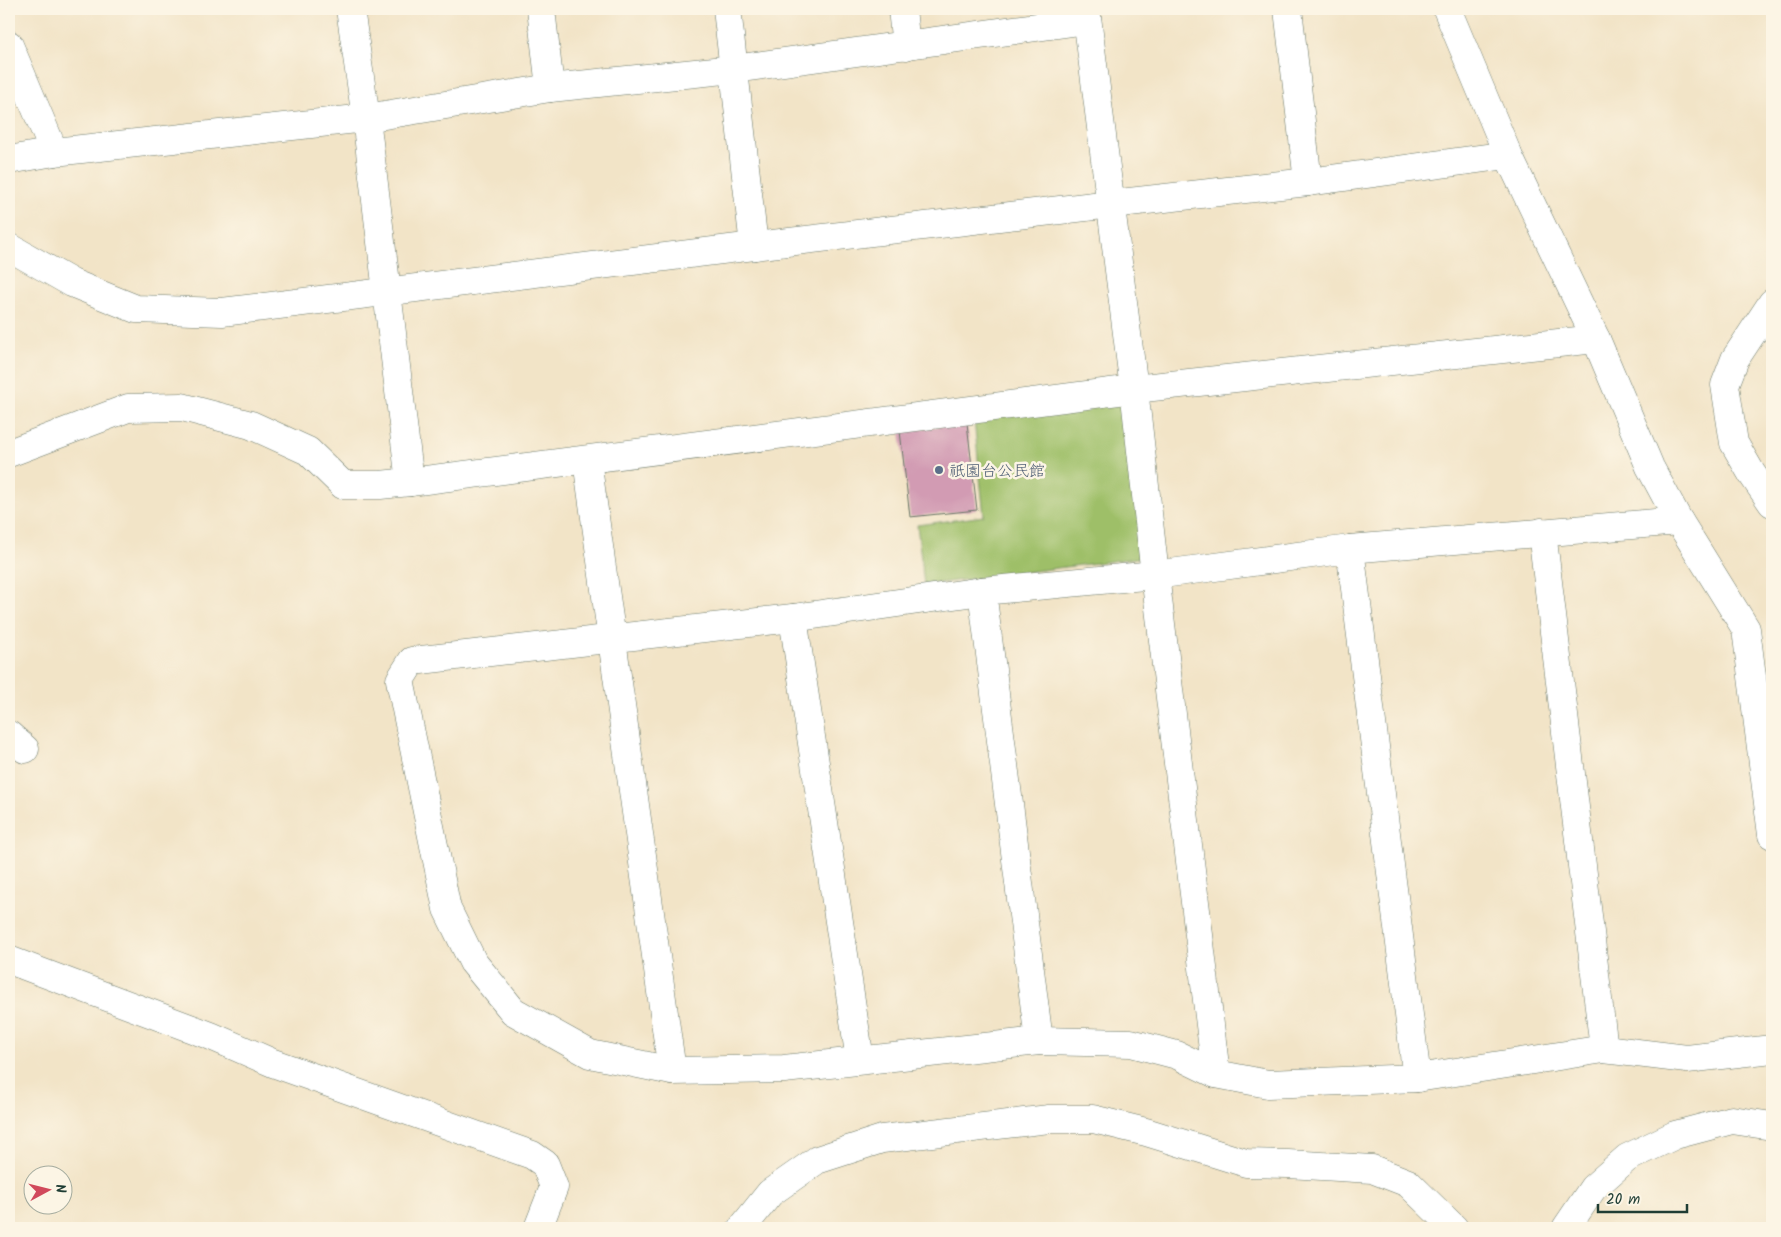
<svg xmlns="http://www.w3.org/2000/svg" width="1781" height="1237" font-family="Kalam,'Klee One',sans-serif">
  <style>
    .green { fill: #9ebf68; stroke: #5e7e4e }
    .building { fill: #d29bb3 }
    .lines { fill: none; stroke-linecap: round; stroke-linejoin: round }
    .street-casing { stroke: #697767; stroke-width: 29 }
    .secondary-casing { stroke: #697767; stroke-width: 29 }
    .street { stroke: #fff; stroke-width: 28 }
    .secondary { stroke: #fff; stroke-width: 28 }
    .service-dot { fill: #5c6f8a; stroke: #fcf5e5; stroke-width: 2 }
    .labels { text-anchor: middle; stroke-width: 5; stroke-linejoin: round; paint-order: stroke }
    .service-label { font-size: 16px; fill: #4e5e75; stroke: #fcf5e5; text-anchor: start }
  </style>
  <rect width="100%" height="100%" fill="#fcf5e5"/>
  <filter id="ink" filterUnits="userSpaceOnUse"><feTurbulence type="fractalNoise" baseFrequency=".02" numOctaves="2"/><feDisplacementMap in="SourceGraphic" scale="10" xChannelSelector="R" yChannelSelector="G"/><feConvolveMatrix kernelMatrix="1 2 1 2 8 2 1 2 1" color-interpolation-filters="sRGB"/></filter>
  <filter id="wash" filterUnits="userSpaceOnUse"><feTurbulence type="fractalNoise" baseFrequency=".0096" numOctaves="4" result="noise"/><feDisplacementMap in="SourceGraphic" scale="20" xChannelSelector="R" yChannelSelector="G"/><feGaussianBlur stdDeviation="1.12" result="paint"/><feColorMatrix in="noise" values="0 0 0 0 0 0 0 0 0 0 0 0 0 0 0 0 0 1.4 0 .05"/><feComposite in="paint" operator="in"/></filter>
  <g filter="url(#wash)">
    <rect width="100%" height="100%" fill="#f2e4c7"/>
    <polygon class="green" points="1126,399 1144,557 924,585 917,525 984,516 974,420"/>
    <g id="blocks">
      <polygon class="building" points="967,423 977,510 910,517 900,431"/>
    </g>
  </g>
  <g filter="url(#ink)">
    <use href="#blocks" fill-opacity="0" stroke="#697767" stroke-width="1"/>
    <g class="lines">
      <defs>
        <g id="street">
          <polyline points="350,9 366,118 410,482"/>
          <polyline points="541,9 550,88"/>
          <polyline points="727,9 754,246"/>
          <polyline points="902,9 906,46"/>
          <polyline points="1086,9 1134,389 1155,575 1216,1074"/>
          <polyline points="1288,9 1308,182"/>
          <polyline points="1447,9 1508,155 1596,339 1650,467 1679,521 1746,629 1772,835"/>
          <polyline points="9,45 54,152"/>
          <polyline points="9,160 54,152 366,118 550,88 734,69 1087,20"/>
          <polyline points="1111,204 1308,182 1508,155"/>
          <polyline points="1772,303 1735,359 1725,385 1734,443 1752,474 1772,503"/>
          <polyline points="9,453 128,408 182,407 251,425 308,451 343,485 380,485 410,482 1134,389 1596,339"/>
          <polyline points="587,460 672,1071"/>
          <polyline points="1679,521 1350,549 1155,575 982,591 793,618 412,661 400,680 447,909 473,962 513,1011 590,1054 672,1071 784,1069 1039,1041 1131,1043 1177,1055 1216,1074 1268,1084 1417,1078 1604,1049 1687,1059 1772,1049"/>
          <polyline points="1542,532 1604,1049"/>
          <polyline points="1350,549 1417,1078"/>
          <polyline points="982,591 1039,1041"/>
          <polyline points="793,618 860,1060"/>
          <polyline points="9,735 25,749"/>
          <polyline points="9,960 211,1036 273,1063 532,1155 545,1164 554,1187 538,1228"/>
          <polyline points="742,1228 770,1193 817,1160 882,1139 1049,1119 1093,1119 1146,1132 1246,1163 1288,1164 1372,1169 1408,1183 1454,1228"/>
          <polyline points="1566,1228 1593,1188 1627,1158 1675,1135 1732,1120 1772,1126"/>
        </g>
        <polyline id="secondary" points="9,247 72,283 136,309 222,312 754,246 1111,204"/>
      </defs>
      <use href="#street" class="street-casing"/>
      <use href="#secondary" class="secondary-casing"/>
      <use href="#street" class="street"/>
      <use href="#secondary" class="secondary"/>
    </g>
  </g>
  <circle class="service-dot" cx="939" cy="470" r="5"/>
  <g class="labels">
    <g class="service-label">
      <text x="949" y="476">祇園台公民館</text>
    </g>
  </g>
  <rect width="1781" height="1237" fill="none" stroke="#fcf5e5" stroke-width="30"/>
  <g transform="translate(48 1190) rotate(83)"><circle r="24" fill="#fcf5e5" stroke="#a4ab9e"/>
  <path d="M0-4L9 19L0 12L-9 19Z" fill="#d1495b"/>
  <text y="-8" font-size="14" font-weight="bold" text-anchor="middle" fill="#1f3d34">N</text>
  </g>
  <path d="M1598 1204v8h89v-8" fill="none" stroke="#1f3d34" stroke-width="2.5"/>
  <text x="1606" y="1204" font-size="15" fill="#1f3d34" stroke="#fcf5e5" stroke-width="4" paint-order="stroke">20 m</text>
</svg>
